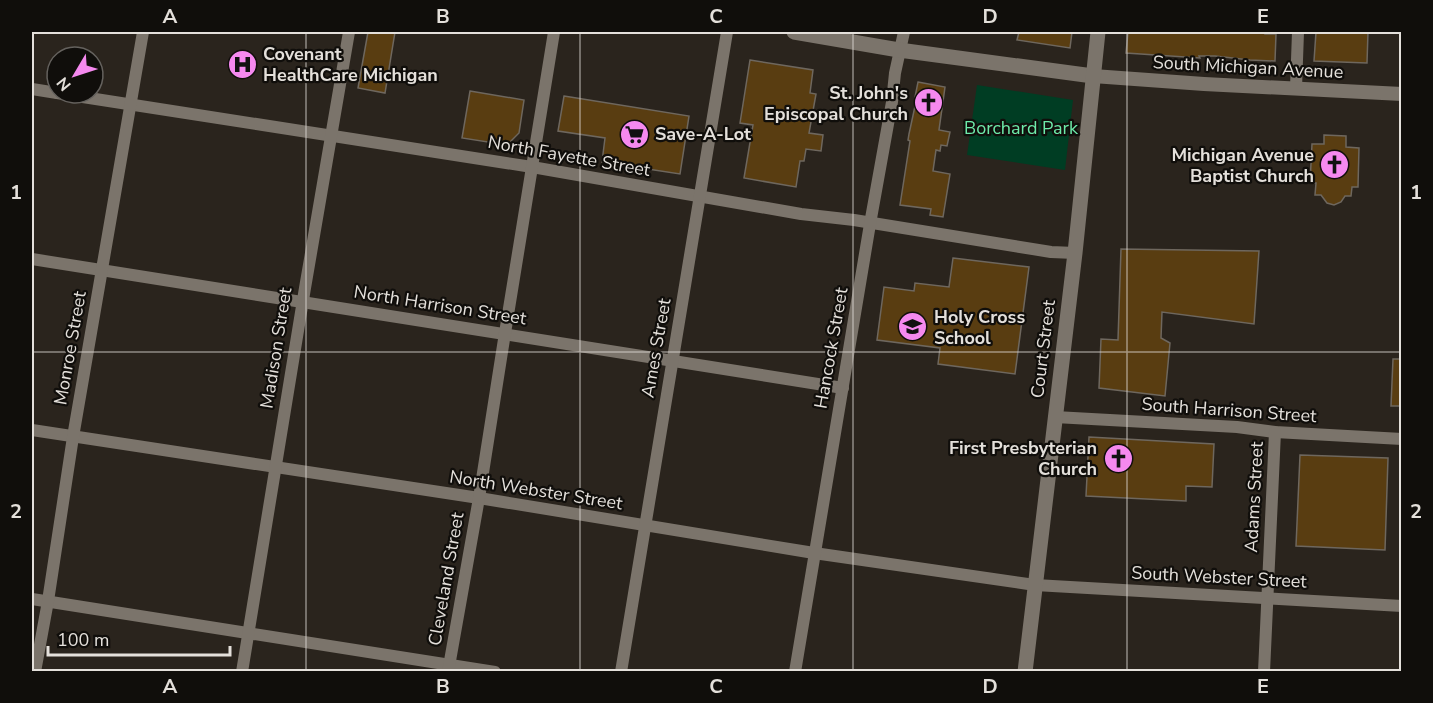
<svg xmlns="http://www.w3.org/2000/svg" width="1433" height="703" font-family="'Nunito Sans',sans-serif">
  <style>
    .green { fill: #003d23 }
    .building { fill: #593d11; stroke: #6e675e; stroke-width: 1.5 }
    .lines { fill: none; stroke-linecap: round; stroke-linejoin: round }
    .minor { stroke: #7b746b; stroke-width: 12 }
    .tertiary { stroke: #7b746b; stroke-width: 14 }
    .secondary { stroke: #7b746b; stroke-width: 15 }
    .grid { fill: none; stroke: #e4e0db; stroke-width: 1.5; stroke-opacity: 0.55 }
    .labels { text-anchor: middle; stroke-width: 4.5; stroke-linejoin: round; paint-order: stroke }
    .poi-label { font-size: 18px; font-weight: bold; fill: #e4e0db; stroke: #100e0b; text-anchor: start }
    .street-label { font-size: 18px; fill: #e4e0db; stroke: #100e0b }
    .park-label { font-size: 18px; fill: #6eebaa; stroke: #100e0b }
    .neatline { fill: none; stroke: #e4e0db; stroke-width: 2 }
    .grid-label { font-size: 20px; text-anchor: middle; font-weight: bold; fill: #e4e0db }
  </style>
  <rect width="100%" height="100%" fill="#2a241d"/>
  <polygon class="green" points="977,85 1073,100 1065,170 967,155"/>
  <g class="building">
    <polygon points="368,32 395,32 385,93 358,88"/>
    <polygon points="1019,32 1072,32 1070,48 1017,40"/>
    <polygon points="1128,32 1265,32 1265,34 1276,34 1275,61 1250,60 1215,56 1199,56 1200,58 1126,53"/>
    <polygon points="1316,32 1368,32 1367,63 1314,61"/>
    <polygon points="750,60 813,70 810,93 816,94 809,133 823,135 821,151 806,149 804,161 800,161 796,187 744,178 753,125 740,123"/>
    <polygon points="918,82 945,87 939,130 950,132 947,146 941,145 940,151 936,150 933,171 950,174 943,217 930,215 931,209 900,205 910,141 908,140 909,134 917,97 915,97"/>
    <polygon points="470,91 524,100 519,133 507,145 462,138"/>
    <polygon points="564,96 689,116 680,174 602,162 605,138 558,131"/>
    <polygon points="1324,135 1346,136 1346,147 1359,148 1358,187 1352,187 1351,196 1345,196 1341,202 1334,205 1327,203 1321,195 1315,195 1316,183 1310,183 1312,144 1324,144"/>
    <polygon points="1121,249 1259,251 1254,324 1162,312 1161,338 1170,343 1165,396 1099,388 1101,339 1118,340"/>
    <polygon points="953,258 1029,267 1015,374 938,364 940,348 877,340 884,287 914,291 915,283 949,287"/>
    <polygon points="1393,359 1401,359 1401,406 1391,406"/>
    <polygon points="1089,437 1214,444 1212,487 1186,486 1186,501 1086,496"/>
    <polygon points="1300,455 1388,458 1385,550 1296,546"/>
  </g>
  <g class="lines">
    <g class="minor">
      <polyline points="1296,88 1298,32"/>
      <polyline points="32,89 57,93"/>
      <polyline points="57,93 532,167 801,214 854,220 1051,252 1075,253"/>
      <polyline points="32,259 843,388"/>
      <polyline points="1055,417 1237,427 1275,432 1402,439"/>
      <polyline points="32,430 479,498 814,553 1035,585 1402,606"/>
      <polyline points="32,599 495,672"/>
      <polyline points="35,672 48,601 73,437 143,32"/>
      <polyline points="242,672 305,288 349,32"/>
      <polyline points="448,672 479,498 505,333 554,32"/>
      <polyline points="621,672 727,32"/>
      <polyline points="795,672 870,224 892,102 895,73 904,32"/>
      <polyline points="1264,672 1275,432"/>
    </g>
    <polyline class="tertiary" points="1093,76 1204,84 1402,94"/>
    <g class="secondary">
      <polyline points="794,32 899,50 1093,76"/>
      <polyline points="1025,672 1075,253 1098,32"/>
    </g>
  </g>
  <path class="grid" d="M306,32V672M580,32V672M853,32V672M1127,32V672M32,352H1402"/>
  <defs>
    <symbol id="hospital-disc" viewBox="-11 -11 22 22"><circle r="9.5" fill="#f589ef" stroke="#100e0b"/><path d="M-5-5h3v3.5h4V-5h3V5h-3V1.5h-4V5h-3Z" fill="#111"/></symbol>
    <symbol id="church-disc" viewBox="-11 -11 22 22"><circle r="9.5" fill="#f589ef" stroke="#100e0b"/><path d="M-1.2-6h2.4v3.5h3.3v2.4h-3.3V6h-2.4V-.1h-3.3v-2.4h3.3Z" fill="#111"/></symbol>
    <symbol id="supermarket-disc" viewBox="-11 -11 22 22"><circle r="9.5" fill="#f589ef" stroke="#100e0b"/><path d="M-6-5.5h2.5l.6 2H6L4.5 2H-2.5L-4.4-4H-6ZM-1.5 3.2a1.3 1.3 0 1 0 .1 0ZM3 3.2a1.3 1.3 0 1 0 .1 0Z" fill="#111"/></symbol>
    <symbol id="school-disc" viewBox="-11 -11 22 22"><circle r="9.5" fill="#f589ef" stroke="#100e0b"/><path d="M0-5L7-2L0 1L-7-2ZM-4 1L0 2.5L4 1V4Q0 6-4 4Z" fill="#111"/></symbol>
  </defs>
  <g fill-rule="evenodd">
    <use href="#hospital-disc" x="226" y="48" width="33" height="33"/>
    <use href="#church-disc" x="912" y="86" width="33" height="33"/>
    <use href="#supermarket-disc" x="618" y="118" width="33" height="33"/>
    <use href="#church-disc" x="1318" y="148" width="33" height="33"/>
    <use href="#school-disc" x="896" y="310" width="33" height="33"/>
    <use href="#church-disc" x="1102" y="442" width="33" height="33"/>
  </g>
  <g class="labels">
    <g class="poi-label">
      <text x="263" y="60">Covenant<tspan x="263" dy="21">HealthCare Michigan</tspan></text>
      <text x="908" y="99" text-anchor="end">St. John's<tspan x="908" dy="21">Episcopal Church</tspan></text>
      <text x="655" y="140">Save-A-Lot</text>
      <text x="1314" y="161" text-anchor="end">Michigan Avenue<tspan x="1314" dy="21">Baptist Church</tspan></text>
      <text x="934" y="323">Holy Cross<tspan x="934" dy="21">School</tspan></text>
      <text x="1097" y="454" text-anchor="end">First Presbyterian<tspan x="1097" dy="21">Church</tspan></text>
    </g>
    <g class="street-label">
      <text transform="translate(1248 67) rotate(3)" y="6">South Michigan Avenue</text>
      <text transform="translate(569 156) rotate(10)" y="6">North Fayette Street</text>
      <text transform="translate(440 305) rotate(9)" y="6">North Harrison Street</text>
      <text transform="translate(70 348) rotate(-80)" y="6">Monroe Street</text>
      <text transform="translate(276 348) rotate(-81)" y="6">Madison Street</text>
      <text transform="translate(656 348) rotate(-80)" y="6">Ames Street</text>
      <text transform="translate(831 348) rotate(-80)" y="6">Hancock Street</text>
      <text transform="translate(1043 349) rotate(-83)" y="6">Court Street</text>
      <text transform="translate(1229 410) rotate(4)" y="6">South Harrison Street</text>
      <text transform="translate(536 490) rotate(9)" y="6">North Webster Street</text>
      <text transform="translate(1254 497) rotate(-87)" y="6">Adams Street</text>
      <text transform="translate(1219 577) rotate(3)" y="6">South Webster Street</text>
      <text transform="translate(446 579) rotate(-80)" y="6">Cleveland Street</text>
    </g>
    <g class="park-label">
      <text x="1021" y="134">Borchard Park</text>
    </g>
  </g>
  <rect width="1433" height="703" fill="none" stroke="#100e0b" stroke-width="66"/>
  <g transform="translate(75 75) rotate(231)"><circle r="28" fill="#100e0b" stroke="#65625e" stroke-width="1.5"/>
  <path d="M0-4.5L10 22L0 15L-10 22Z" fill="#f589ef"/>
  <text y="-9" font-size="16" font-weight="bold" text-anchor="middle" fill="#e4e0db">N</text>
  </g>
  <path d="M48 646v9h182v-9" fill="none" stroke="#e4e0db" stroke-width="3"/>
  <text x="57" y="646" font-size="18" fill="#e4e0db" stroke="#100e0b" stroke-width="4.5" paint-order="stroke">100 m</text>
  <rect x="33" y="33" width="1367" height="637" class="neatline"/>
  <g class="grid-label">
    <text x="170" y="23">A</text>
    <text x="443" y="23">B</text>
    <text x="716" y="23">C</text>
    <text x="990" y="23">D</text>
    <text x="1263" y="23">E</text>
    <text x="16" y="199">1</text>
    <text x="1416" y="199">1</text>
    <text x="16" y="518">2</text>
    <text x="1416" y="518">2</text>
    <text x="170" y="693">A</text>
    <text x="443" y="693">B</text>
    <text x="716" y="693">C</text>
    <text x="990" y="693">D</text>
    <text x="1263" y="693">E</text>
  </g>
</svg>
